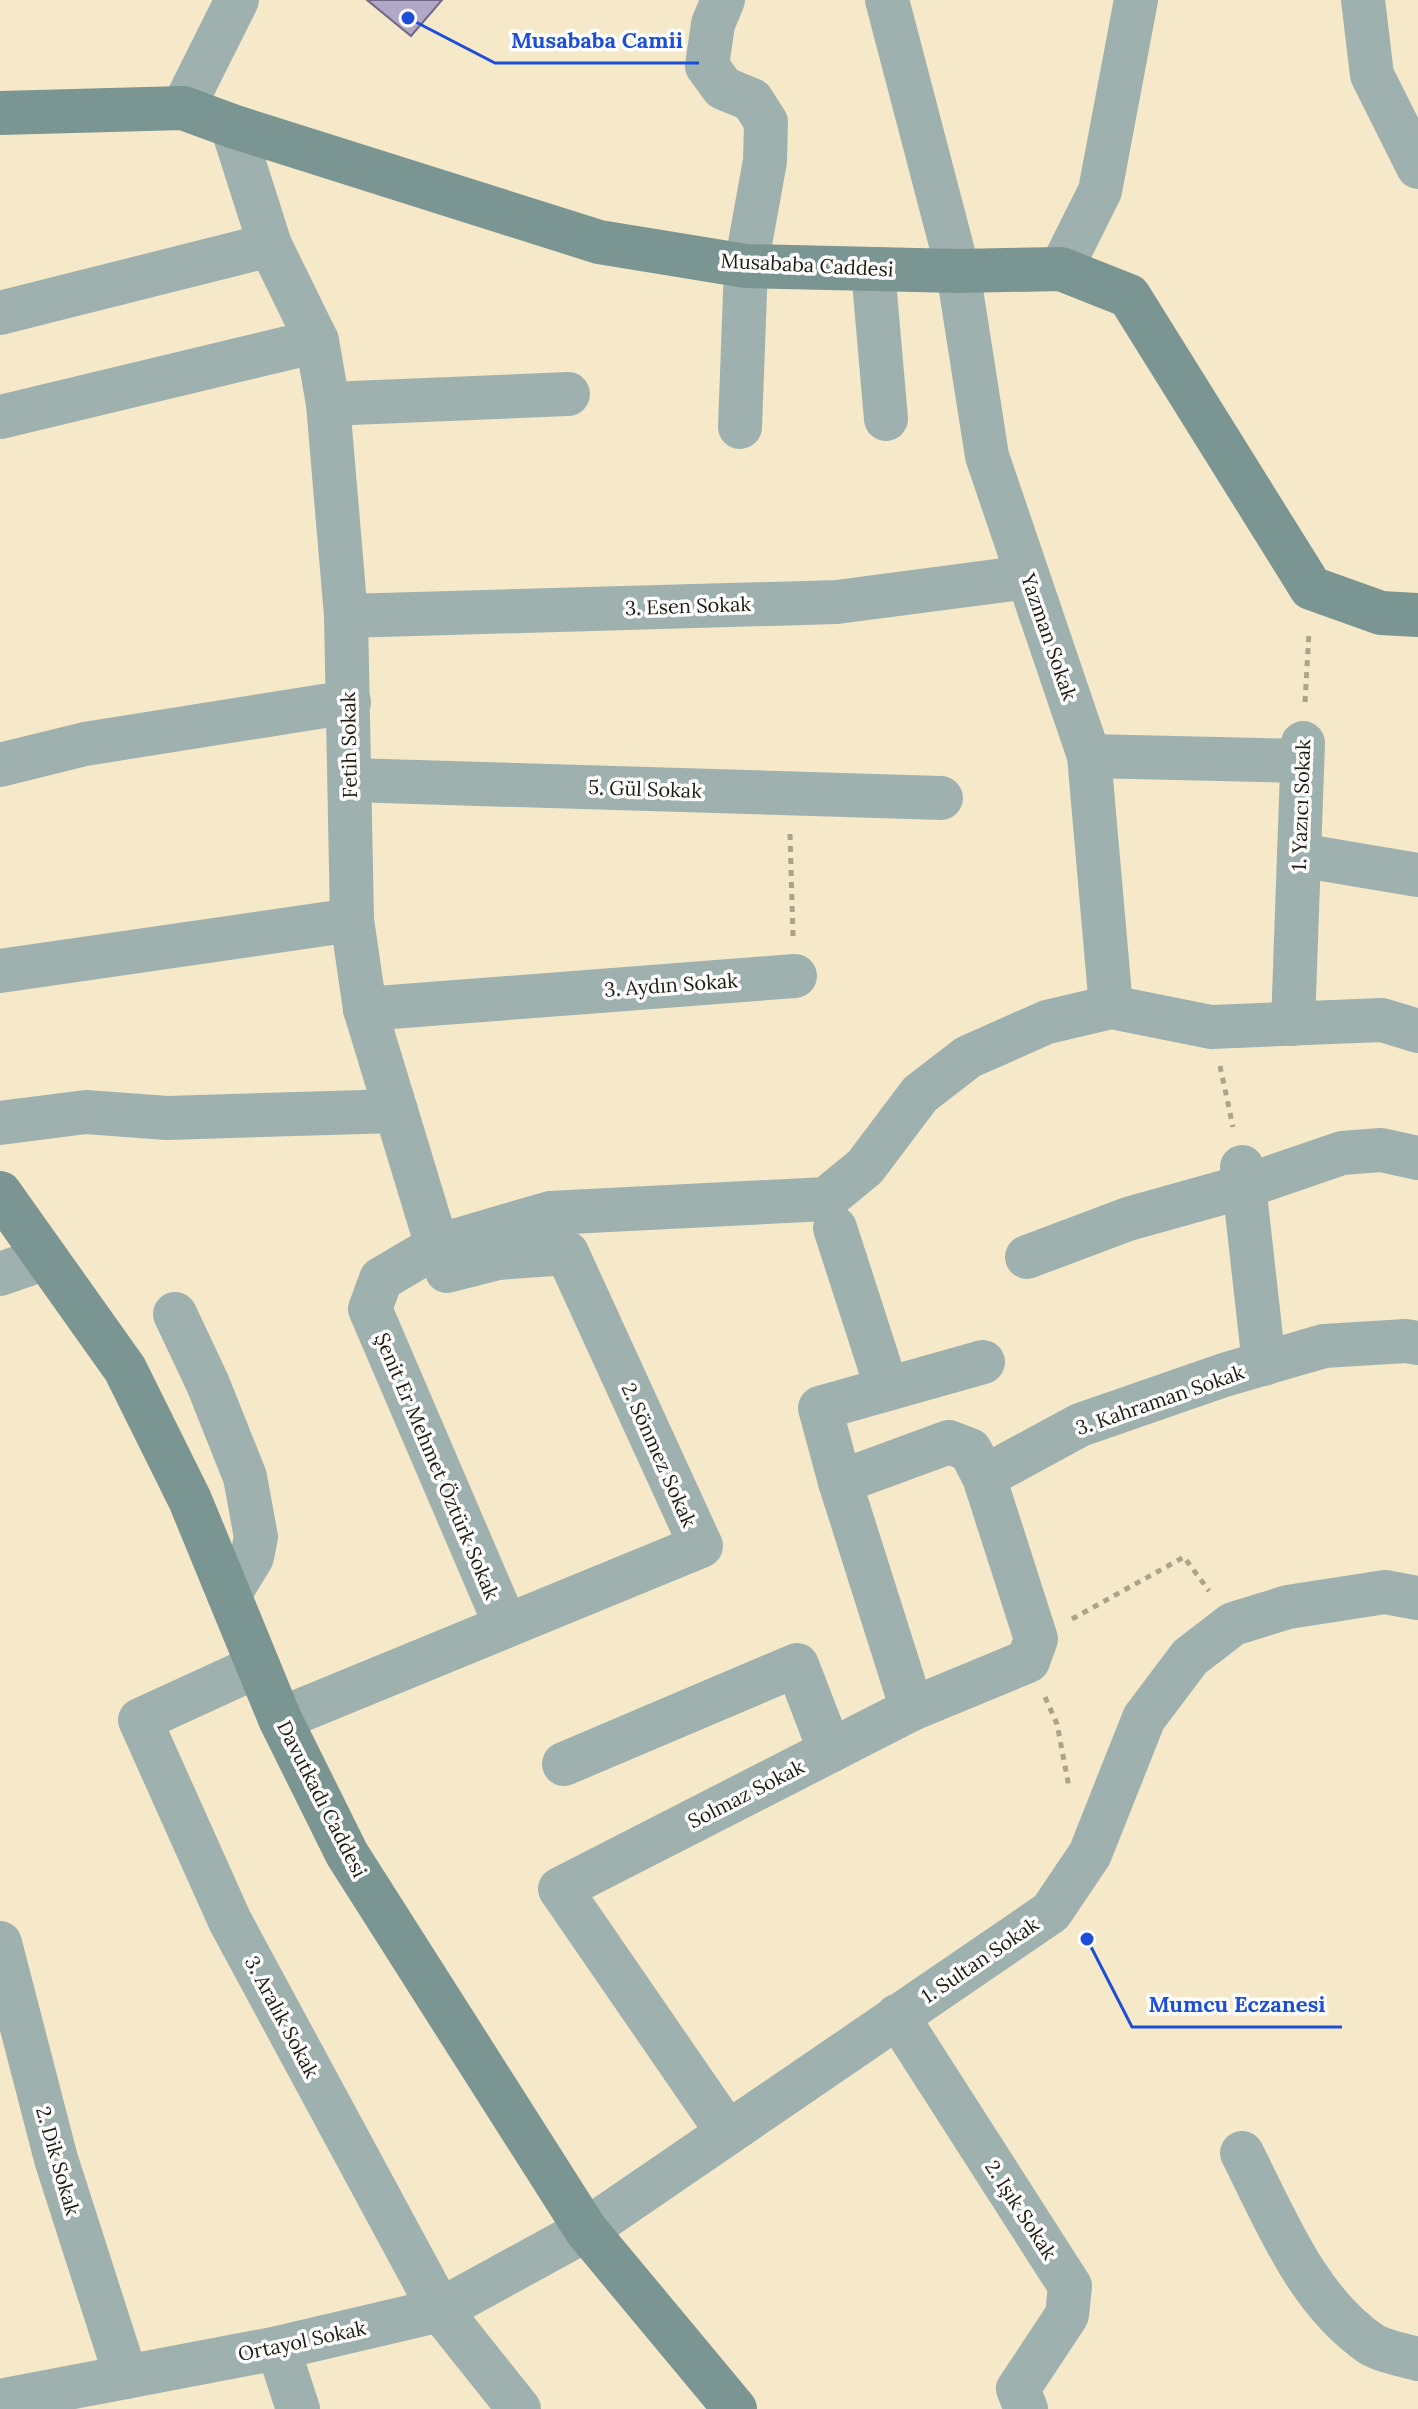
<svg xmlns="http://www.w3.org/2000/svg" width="1418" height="2409" font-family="Lora,serif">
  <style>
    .building { fill: #b0a8c6; stroke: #716984; stroke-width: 2 }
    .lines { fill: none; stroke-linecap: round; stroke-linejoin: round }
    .path { stroke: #ada38b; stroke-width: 5; stroke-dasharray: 6 6; stroke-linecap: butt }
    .street { stroke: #9fb1af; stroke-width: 44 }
    .secondary { stroke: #7b9593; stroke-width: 44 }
    .labels { text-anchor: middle; stroke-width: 7; stroke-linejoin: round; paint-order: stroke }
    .street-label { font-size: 20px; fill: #1f1b10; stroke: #fff }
    .leader { fill: none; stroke: #1d4ed8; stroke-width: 3 }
    .callout-dot { fill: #1d4ed8; stroke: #fff; stroke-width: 3 }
    .callout-label { font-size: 22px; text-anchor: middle; font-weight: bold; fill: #1d4ed8; stroke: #fff; stroke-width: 7; stroke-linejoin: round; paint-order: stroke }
  </style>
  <rect width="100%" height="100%" fill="#f6e9ca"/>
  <polygon class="building" points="367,0 442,0 411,36"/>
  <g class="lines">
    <g class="path">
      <polyline points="1305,702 1309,632"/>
      <polyline points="790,834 793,936"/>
      <polyline points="1220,1066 1233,1127"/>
      <polyline points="1072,1619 1184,1557 1209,1591"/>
      <polyline points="1045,1697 1057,1724 1069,1787"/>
    </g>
    <g class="street">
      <polyline points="723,0 713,24 707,66 723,88 752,100 766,122 765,161 746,266 740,427"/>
      <polyline points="887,0 958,271 987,456 1089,756 1111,1007"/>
      <polyline points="1363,0 1372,75 1418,167"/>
      <polyline points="183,108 237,0"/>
      <polyline points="232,126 270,245 317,341 328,404 346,616 352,920 365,1009 437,1246"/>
      <polyline points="1061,269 1100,191 1136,0"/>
      <polyline points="873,270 886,419"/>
      <polyline points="0,313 270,245"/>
      <polyline points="328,404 568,394"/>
      <polyline points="0,417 317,341"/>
      <polyline points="346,616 837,602 1028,577"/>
      <polyline points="1089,756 1302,761"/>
      <polyline points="0,765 85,744 349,702"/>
      <polyline points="350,780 941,798"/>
      <polyline points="1299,855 1418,875"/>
      <polyline points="0,971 352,920"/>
      <polyline points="365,1009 795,976"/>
      <polyline points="1293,1024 1303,743"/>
      <polyline points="0,1123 86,1112 167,1118 396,1111"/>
      <polyline points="1242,1167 1264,1364"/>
      <polyline points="835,1228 887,1389"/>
      <polyline points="1027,1257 1128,1219 1246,1186 1342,1153 1381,1150 1418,1158"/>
      <polyline points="0,1274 46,1258"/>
      <polyline points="175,1314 208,1384 245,1477 256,1537 252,1557 229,1595"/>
      <polyline points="840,1482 949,1442 970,1450 984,1477 1080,1425 1224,1375 1324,1346 1406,1341 1418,1343"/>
      <polyline points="506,1626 370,1309 381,1279 437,1246 550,1213 826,1199 865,1167 920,1094 968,1057 1047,1022 1111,1007 1211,1027 1382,1020 1418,1031"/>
      <polyline points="258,1666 140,1720 230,1921 440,2310 519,2409"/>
      <polyline points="912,1709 840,1482 820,1408 983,1362"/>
      <polyline points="280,1719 701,1546 567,1253 498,1258 447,1271"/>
      <polyline points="564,1764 797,1665 830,1751"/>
      <polyline points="0,1943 56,2159 126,2377"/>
      <polyline points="897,2016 1070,2286 1067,2315 1018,2389 1026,2409"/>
      <polyline points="728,2133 560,1889 912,1709 1028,1661 1036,1639 984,1477"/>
      <path d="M1242,2153C1276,2220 1307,2300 1371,2344C1384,2352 1404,2355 1418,2359"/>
      <polyline points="278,2348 298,2409"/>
      <polyline points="0,2401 278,2348 440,2310 586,2230 1051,1912 1090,1854 1144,1718 1190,1657 1233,1624 1288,1607 1385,1592 1418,1598"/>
    </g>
    <g class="secondary">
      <polyline points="0,113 183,108 232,126 599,242 746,266 958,271 1061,269 1129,296 1311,588 1381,613 1418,615"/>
      <polyline points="0,1193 125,1369 190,1500 280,1719 347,1854 586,2230 735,2409"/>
    </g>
  </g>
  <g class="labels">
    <g class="street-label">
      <text transform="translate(807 265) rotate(3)" y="7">Musababa Caddesi</text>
      <text transform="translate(688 606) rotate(-2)" y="7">3. Esen Sokak</text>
      <text transform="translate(1049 637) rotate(71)" y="7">Yazman Sokak</text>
      <text transform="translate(349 745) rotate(-91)" y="7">Fetih Sokak</text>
      <text transform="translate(645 789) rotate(2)" y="7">5. Gül Sokak</text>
      <text transform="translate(1301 805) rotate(-88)" y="7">1. Yazıcı Sokak</text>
      <text transform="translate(671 985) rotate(-4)" y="7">3. Aydın Sokak</text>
      <text transform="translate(1160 1400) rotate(-19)" y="7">3. Kahraman Sokak</text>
      <text transform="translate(659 1455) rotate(66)" y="7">2. Sönmez Sokak</text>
      <text transform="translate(437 1466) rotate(67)" y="7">Şenit Er Mehmet Öztürk Sokak</text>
      <text transform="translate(746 1794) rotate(-27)" y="7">Solmaz Sokak</text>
      <text transform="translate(322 1799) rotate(63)" y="7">Davutkadı Caddesi</text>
      <text transform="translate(980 1960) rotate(-34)" y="7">1. Sultan Sokak</text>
      <text transform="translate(282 2017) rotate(62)" y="7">3. Aralık Sokak</text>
      <text transform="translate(58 2161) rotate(74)" y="7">2. Dik Sokak</text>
      <text transform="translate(1021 2210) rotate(57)" y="7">2. Işık Sokak</text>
      <text transform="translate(302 2341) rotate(-12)" y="7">Ortayol Sokak</text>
    </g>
  </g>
  <path class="leader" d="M408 18L495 63H699M1087 1939L1132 2027H1342"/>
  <g class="callout-dot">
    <circle cx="408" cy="18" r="8"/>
    <circle cx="1087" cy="1939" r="8"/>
  </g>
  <g class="callout-label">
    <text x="597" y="48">Musababa Camii</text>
    <text x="1237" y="2012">Mumcu Eczanesi</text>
  </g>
</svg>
